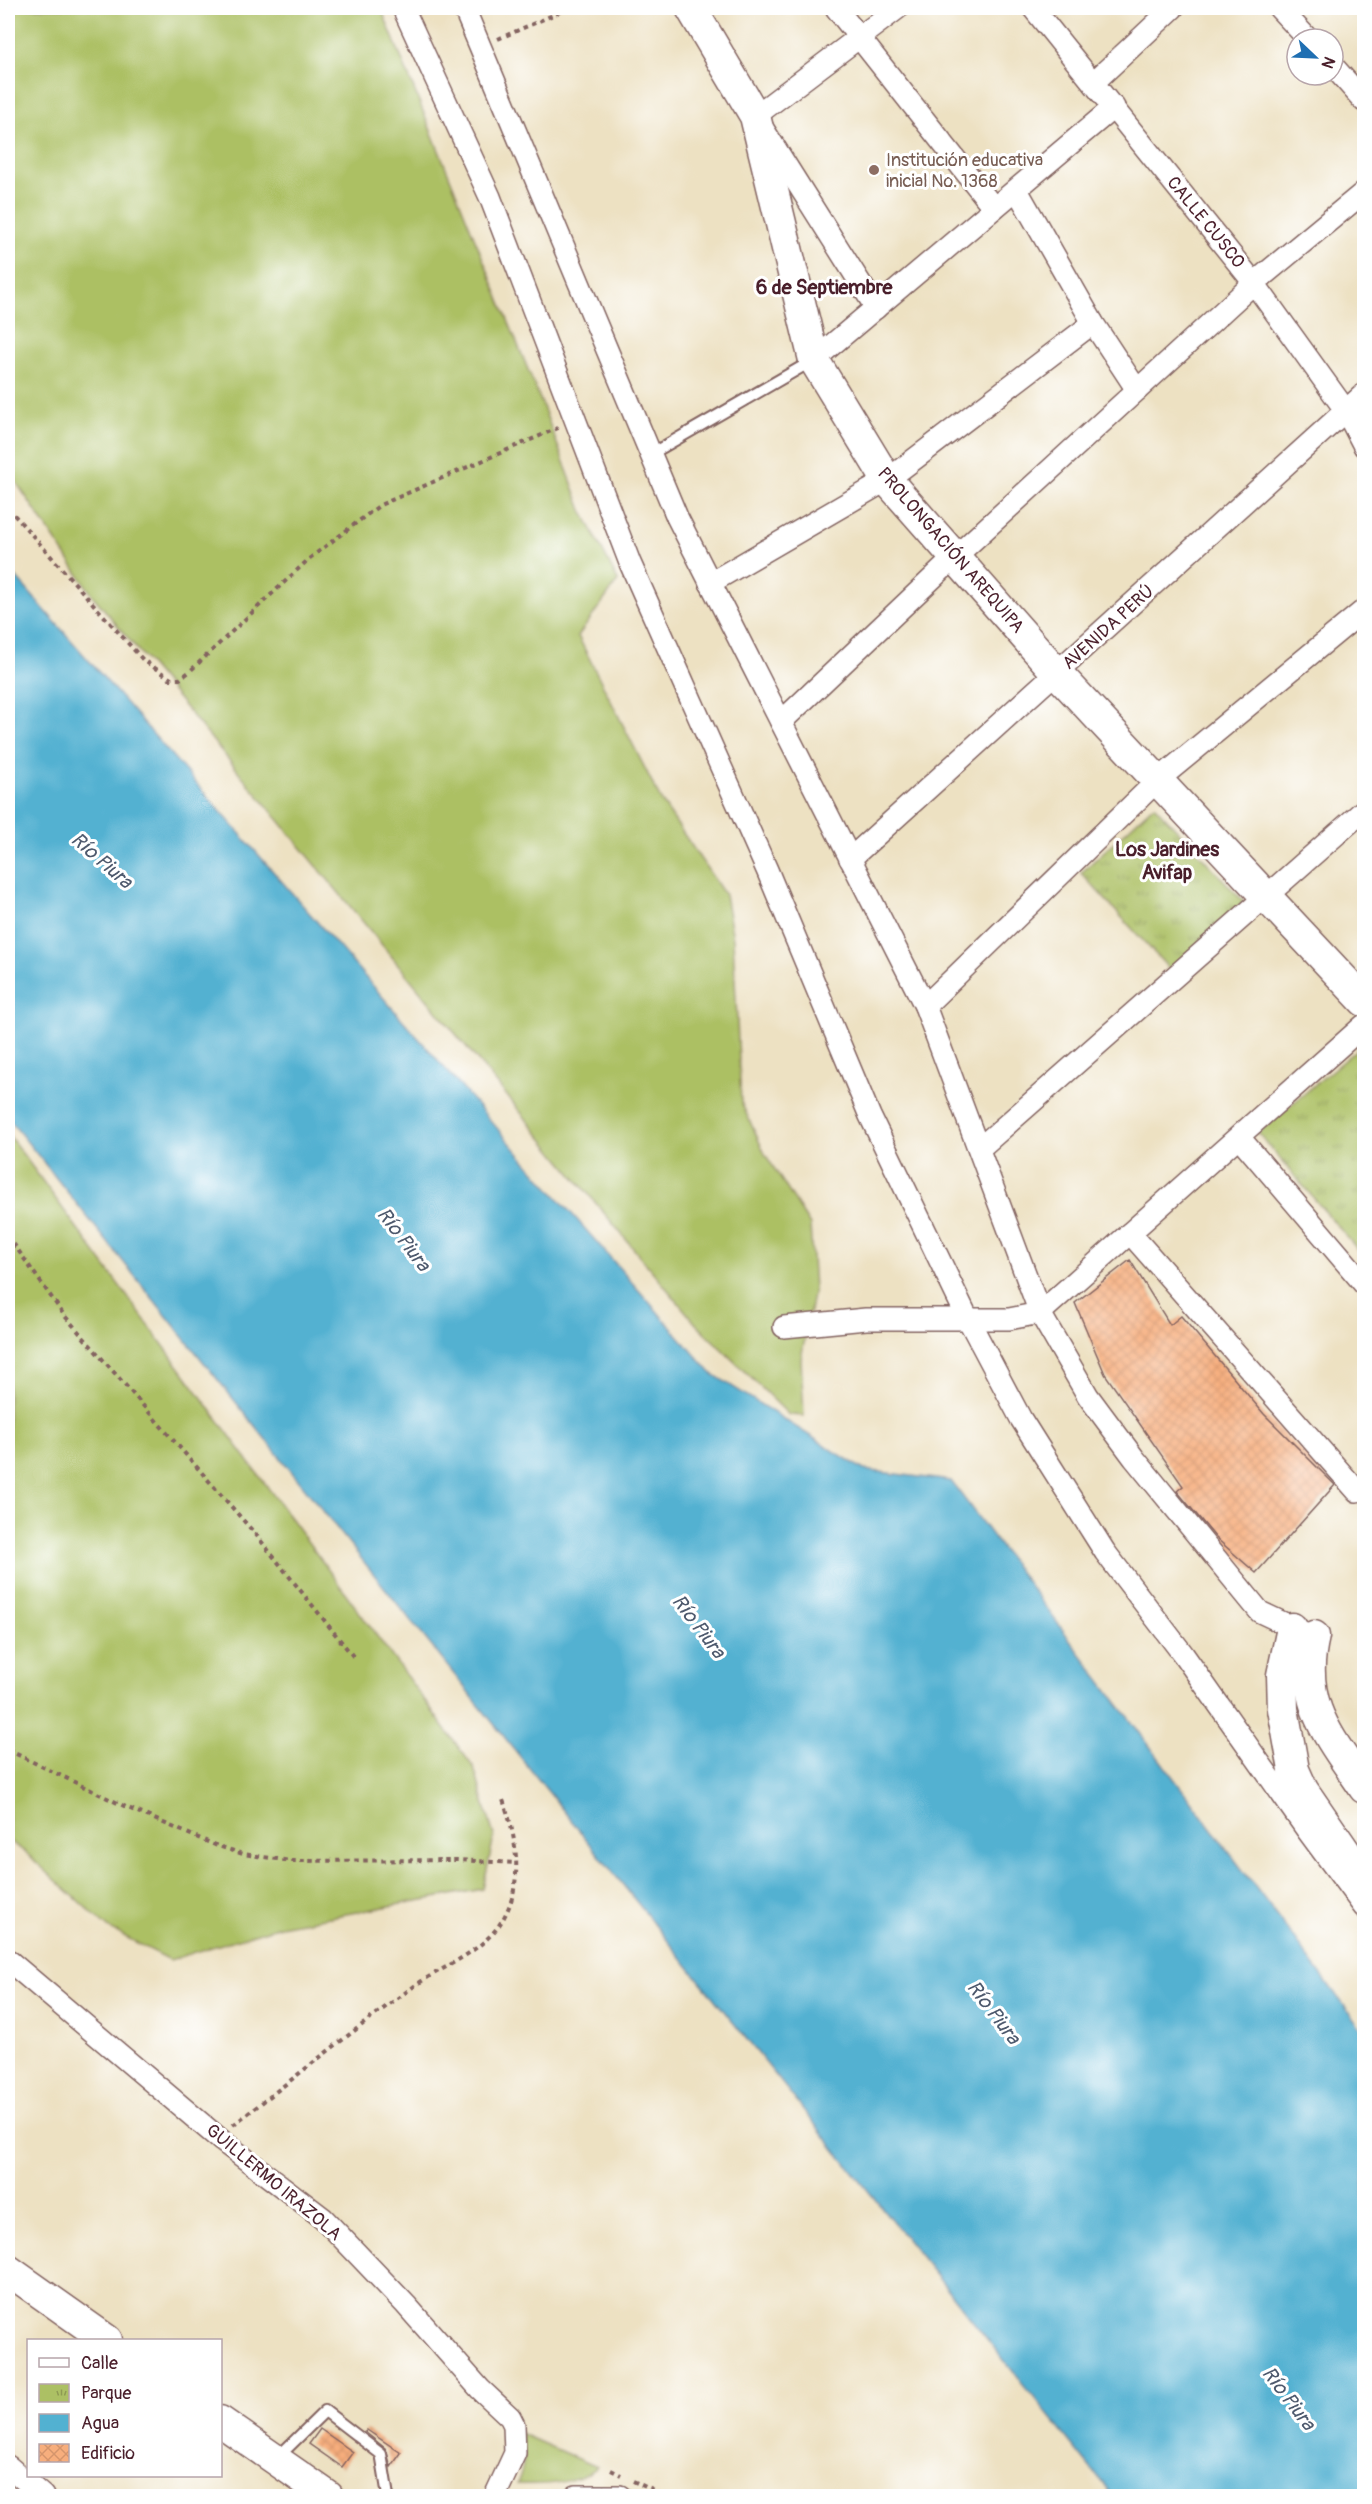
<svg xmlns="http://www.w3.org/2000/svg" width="1372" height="2504" font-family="Pangolin,sans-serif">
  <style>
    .grass { fill: #acc064; stroke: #7b7048; stroke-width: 1.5 }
    .park { fill: url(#park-tufts); stroke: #7b7048; stroke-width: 1.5 }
    .water { fill: #52b1d1; stroke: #4e687e; stroke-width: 1.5 }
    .building { fill: url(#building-cross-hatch) }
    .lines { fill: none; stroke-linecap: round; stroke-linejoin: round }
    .lane-casing { stroke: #836360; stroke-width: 14 }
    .street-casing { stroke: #836360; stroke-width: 24 }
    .secondary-casing { stroke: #836360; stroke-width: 33 }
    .path { stroke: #836360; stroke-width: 4; stroke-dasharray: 4.5 4.5; stroke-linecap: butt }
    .lane { stroke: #fff; stroke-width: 10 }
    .street { stroke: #fff; stroke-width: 21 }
    .secondary { stroke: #fff; stroke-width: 30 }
    .education-dot { fill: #8d6e63; stroke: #fff; stroke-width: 2 }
    .labels { text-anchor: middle; stroke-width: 6; stroke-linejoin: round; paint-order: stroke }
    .education-label { font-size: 18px; fill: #785e54; stroke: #fff; text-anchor: start }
    .street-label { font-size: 18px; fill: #4a1f2b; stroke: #fff }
    .neighbourhood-label { font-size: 20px; font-weight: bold; fill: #4a1f2b; stroke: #fff }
    .water-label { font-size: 20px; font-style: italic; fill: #4d596d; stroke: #fff }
  </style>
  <defs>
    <pattern id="park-tufts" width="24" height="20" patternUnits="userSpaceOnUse" patternTransform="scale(1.5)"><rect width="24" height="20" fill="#acc064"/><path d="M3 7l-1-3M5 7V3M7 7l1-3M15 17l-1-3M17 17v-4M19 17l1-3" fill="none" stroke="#8e9b53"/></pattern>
    <pattern id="building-cross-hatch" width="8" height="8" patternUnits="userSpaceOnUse" patternTransform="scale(1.5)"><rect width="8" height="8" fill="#f7ae7d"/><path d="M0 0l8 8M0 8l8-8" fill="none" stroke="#d5956c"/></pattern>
  </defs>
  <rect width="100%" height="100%" fill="#fff"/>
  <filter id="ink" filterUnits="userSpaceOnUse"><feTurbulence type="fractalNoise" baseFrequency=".0167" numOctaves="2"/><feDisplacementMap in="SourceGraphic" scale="12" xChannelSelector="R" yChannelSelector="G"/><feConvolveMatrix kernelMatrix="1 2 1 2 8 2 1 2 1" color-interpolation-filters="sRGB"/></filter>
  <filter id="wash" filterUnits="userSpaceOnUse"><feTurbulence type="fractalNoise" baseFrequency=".008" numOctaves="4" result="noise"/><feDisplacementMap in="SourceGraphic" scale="24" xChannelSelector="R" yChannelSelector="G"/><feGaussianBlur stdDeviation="1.35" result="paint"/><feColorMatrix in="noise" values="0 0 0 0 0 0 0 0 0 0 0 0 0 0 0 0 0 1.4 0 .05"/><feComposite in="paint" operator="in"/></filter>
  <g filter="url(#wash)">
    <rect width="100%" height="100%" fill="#ede1c2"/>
    <g class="grass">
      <polygon points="8,8 381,8 542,404 582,510 618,581 578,636 662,802 725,895 733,938 741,1102 765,1154 810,1225 814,1289 801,1359 804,1416 789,1415 696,1324 93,596 8,470"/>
      <polygon points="8,1134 474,1768 494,1836 483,1889 280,1926 170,1960 108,1928 25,1852 8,1840"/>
      <path d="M519,2433L597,2467C572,2485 547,2485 517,2484C524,2466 528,2451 519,2433Z"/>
    </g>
    <g class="park">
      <polygon points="1154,805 1244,902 1170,970 1081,873"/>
      <polygon points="1364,1043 1364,1257 1258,1133"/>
    </g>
    <polygon class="water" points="8,568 711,1373 864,1470 951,1481 1364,2032 1364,2496 1113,2496 8,1118"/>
    <g id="blocks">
      <g class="building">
        <polygon points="1130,1260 1170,1325 1181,1316 1264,1414 1335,1485 1256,1573 1216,1538 1177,1491 1183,1486 1105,1374 1075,1303"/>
        <polygon points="320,2429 353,2452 342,2467 309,2444"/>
        <polygon points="367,2430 401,2453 391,2467 386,2449 365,2432"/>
      </g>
    </g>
  </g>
  <g filter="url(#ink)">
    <use href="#blocks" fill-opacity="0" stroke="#836360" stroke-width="1.5"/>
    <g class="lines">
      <defs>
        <g id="lane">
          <polyline points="651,454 812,361"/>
          <polyline points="278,2457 325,2411 381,2454 388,2496"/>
        </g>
        <g id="street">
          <polyline points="403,8 490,197 630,563 767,870 870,1116 968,1319 1021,1419 1105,1552 1183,1654 1307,1830 1364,1907"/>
          <polyline points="464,8 677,517 925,1006 1040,1313 1088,1396 1134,1458 1260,1612 1305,1633"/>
          <polyline points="836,8 994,208"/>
          <polyline points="1033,8 1254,283 1346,411 1364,446"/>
          <polyline points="1279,8 1308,39"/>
          <polyline points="1333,66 1364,101"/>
          <polyline points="1094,82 1173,8"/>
          <polyline points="1017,190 1093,323 1137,390"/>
          <polyline points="876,308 755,116 898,8"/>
          <polyline points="814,360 1114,107"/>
          <polyline points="710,583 887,480 1093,323"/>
          <polyline points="781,722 956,556 1254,283 1364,192"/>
          <polyline points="850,859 1364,394"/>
          <polyline points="925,1006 1158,780 1364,610"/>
          <polyline points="1239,1137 1364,1284"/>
          <polyline points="980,1148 1364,810"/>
          <polyline points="1130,1233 1357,1491"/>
          <polyline points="784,1327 866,1319 1009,1319 1040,1313 1364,1025"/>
          <polyline points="8,1960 222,2141 323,2218 406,2305 480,2389 510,2417 514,2425 515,2453 495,2496"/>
          <polyline points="8,2466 43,2496"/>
          <polyline points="576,2496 620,2496"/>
        </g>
        <g id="secondary">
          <polyline points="691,8 755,116 814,360 887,480 1057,673 1364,1001"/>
          <polyline points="1292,1628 1282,1675 1283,1709 1294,1770 1303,1790 1364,1879"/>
          <path d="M1314,1636C1298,1703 1329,1736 1364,1788"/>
          <polyline points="8,2270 107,2340"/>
          <polyline points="220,2421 328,2496"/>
        </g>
      </defs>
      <use href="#lane" class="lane-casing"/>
      <use href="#street" class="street-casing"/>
      <use href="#secondary" class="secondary-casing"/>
      <g class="path">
        <polyline points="498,39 569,8"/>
        <polyline points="8,508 143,660 171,679 180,679 189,672 310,558 380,505 558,428"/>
        <polyline points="8,1236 64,1315 257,1536 356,1660"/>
        <polyline points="8,1750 126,1807 215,1845 243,1854 291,1861 456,1860 516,1863"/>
        <path d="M233,2125C293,2079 352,2031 413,1987C444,1965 483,1953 503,1919C524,1883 517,1838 503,1800"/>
        <polyline points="611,2470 621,2475"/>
        <polyline points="633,2481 665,2496"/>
      </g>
      <use href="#lane" class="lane"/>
      <use href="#street" class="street"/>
      <use href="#secondary" class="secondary"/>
    </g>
  </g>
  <circle class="education-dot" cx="874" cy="170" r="6"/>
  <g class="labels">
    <g class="education-label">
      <text x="886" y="166">Institución educativa<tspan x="886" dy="21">inicial No. 1368</tspan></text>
    </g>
    <g class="street-label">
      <text transform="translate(1206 222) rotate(51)" y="6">CALLE CUSCO</text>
      <text transform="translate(951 550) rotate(49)" y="6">PROLONGACIÓN AREQUIPA</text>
      <text transform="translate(1108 627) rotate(-42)" y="6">AVENIDA PERÚ</text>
      <text transform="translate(274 2182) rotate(40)" y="6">GUILLERMO IRAZOLA</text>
    </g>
    <g class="neighbourhood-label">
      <text x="824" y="294">6 de Septiembre</text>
      <text x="1167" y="856">Los Jardines<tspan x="1167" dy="23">Avifap</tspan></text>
    </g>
    <g class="water-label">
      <text transform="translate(102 860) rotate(41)" y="7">Río Piura</text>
      <text transform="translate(404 1239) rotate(53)" y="7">Río Piura</text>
      <text transform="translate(699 1626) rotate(53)" y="7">Río Piura</text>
      <text transform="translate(994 2012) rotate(53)" y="7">Río Piura</text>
      <text transform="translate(1289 2398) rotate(53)" y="7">Río Piura</text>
    </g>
  </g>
  <rect width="1372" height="2504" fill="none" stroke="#fff" stroke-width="30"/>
  <rect x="27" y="2339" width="195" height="138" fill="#ffffff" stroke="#b7a5aa" stroke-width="1.5"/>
  <rect x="39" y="2358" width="30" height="9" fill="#ffffff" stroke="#b7a5aa" stroke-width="1.5"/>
  <text x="81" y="2369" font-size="18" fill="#4a1f2b">Calle</text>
  <rect x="39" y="2384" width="30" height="18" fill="url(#park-tufts)" stroke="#b7a5aa" stroke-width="1.5"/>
  <text x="81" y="2399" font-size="18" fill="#4a1f2b">Parque</text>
  <rect x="39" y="2414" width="30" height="18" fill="#52b1d1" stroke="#b7a5aa" stroke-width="1.5"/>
  <text x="81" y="2429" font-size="18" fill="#4a1f2b">Agua</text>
  <rect x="39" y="2444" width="30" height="18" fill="url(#building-cross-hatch)" stroke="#b7a5aa" stroke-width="1.5"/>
  <text x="81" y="2459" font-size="18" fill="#4a1f2b">Edificio</text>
  <g transform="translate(1315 57) rotate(113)"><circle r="28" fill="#ffffff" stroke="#b7a5aa" stroke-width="1.5"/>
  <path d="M0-4.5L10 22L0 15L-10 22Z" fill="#1f6fb2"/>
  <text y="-9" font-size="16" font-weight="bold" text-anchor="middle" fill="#4a1f2b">N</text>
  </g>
</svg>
